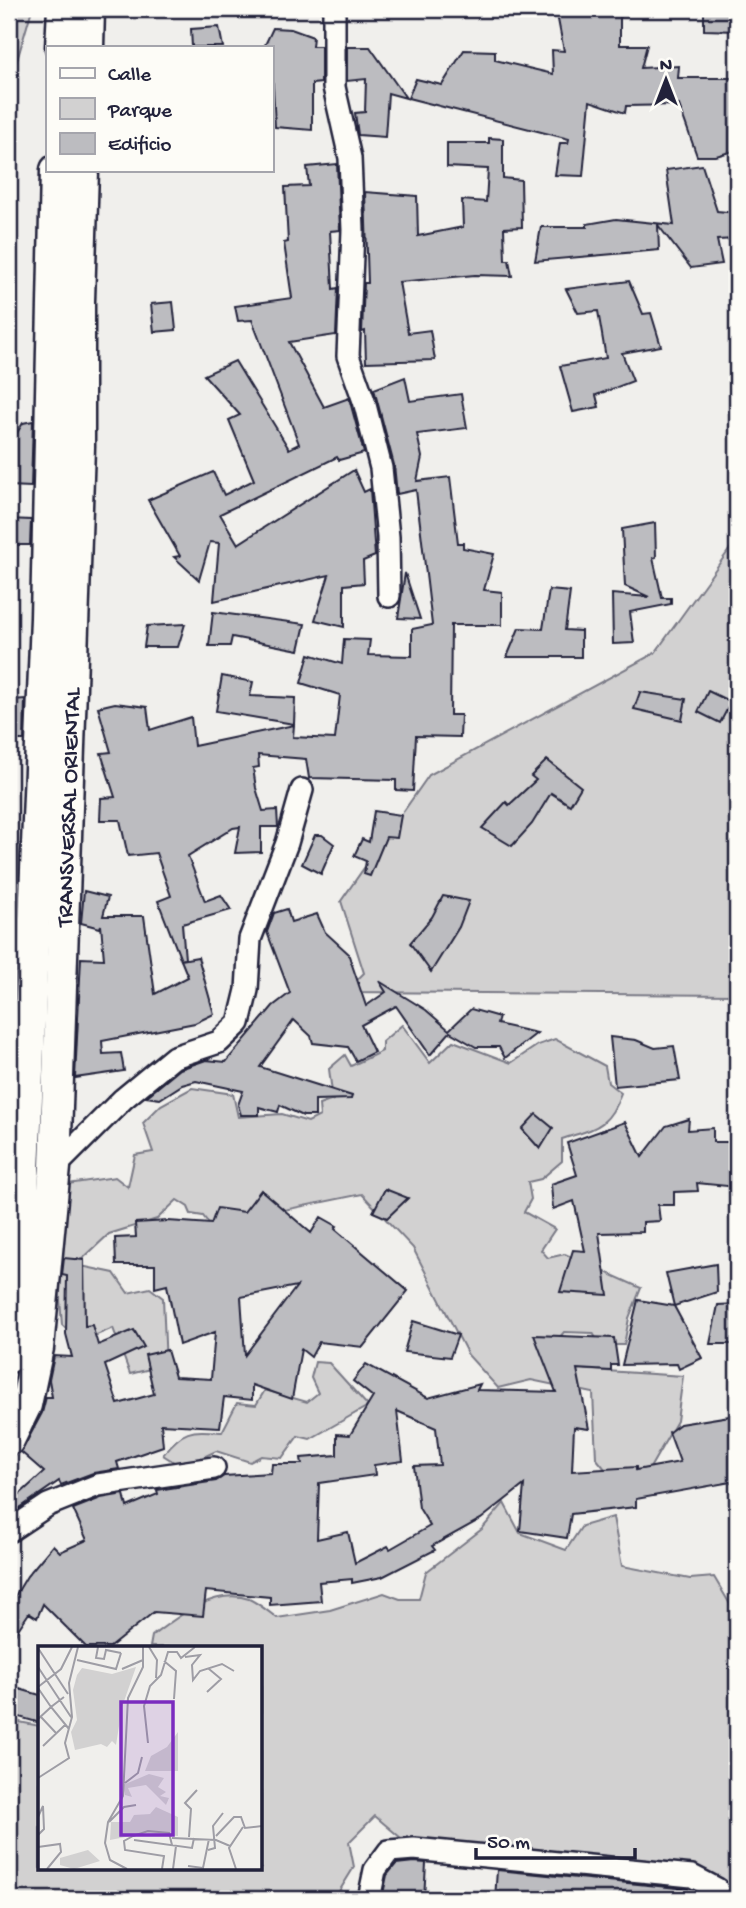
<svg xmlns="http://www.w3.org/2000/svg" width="746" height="1908" font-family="'Gochi Hand',sans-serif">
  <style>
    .green { fill: #d2d1d1; stroke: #7a7a86; stroke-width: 2 }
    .building { fill: #bcbcc0; stroke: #22223b; stroke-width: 2; fill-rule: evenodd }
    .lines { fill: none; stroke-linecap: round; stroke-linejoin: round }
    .street-casing { stroke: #22223b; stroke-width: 26 }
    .secondary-casing { stroke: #22223b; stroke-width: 35 }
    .street { stroke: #fdfcf7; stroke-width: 21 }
    .secondary { stroke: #fdfcf7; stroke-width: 30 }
    .labels { text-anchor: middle; stroke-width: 5; stroke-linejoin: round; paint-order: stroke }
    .street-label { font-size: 24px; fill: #22223b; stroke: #fdfcf7 }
    .inset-road { fill: none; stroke: #9e9da5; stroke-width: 2 }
    .view { fill: #7b2cbf; fill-opacity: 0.15; stroke: #7b2cbf; stroke-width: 3.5 }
    .inset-edge { fill: none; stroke: #22223b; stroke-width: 3.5 }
  </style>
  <rect width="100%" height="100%" fill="#f0efec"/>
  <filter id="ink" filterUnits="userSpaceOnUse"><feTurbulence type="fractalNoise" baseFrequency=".0143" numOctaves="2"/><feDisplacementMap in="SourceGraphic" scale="14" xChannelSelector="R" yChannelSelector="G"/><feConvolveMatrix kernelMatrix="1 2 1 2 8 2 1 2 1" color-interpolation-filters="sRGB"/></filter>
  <g filter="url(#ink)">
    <g class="green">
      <polygon points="9,9 32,9 13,74 9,167"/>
      <polygon points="737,539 737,995 345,992 364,973 341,901 429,775 655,653"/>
      <path d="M402,1025L430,1063L453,1041L511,1063L538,1045L555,1039L605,1066L608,1083L621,1093C608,1129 595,1128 562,1139V1161L541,1179L528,1182L531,1199L524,1212L555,1229L541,1250L548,1258L565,1254L641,1288L629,1318L624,1345H600L593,1333L564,1332L552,1346L575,1369L683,1376L677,1421L643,1480L618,1485L596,1458L593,1393L531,1380L498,1388L468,1355L413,1248L362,1194L210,1225L203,1216L191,1214L188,1207L177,1200L157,1219L109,1234L76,1265L114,1273L128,1293L150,1288L163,1298L166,1365L130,1374L113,1328L80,1342L62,1325L58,1275L34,1189L115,1177L128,1187L135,1155L153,1152L143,1123L161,1105L192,1088L233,1094L238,1117L282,1114L308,1122L320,1116L319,1105L333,1100L329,1069L345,1055L351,1066L382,1051V1042Z"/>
      <path d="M315,1362L329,1363L368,1406L310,1439L298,1436L282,1458L261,1456L250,1462L216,1451L182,1467L163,1455C183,1429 191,1430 222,1432L237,1403L256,1405L265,1390L307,1402L318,1393L311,1378Z"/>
      <path d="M504,1503L520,1533L566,1550L582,1526L613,1517L622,1566L690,1579L714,1577L737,1616V1899H723L717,1889L414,1849L375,1816L349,1842L354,1867L335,1898L236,1899C218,1888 182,1890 162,1899H9V1720L40,1726V1868H261V1647H150L152,1636C177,1617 215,1587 249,1599C258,1603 269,1612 277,1618L330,1610L384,1593L400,1599H419L426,1572L482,1529Z"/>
    </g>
    <g class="building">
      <polygon points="556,9 620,9 620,45 647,45 641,68 679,66 678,78 737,78 737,150 716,156 697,156 679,105 626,106 625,113 590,101 583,176 555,175 560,143 568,143 569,139 408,98 416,79 442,85 464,50 495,51 495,60 553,74 552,50 564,51"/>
      <polygon points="704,9 737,9 737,31 704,30"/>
      <polygon points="219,27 223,47 192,47 191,29"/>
      <polygon points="273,28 291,29 313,37 312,46 321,46 321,83 312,84 312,130 275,127 271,47 264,47"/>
      <polygon points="347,47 370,47 406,98 388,93 385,137 358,135 355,113 365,112 366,79 347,81"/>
      <polygon points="489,138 503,139 503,178 521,180 522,227 504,228 505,260 509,260 512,276 475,275 399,282 408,333 430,330 435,360 366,362 365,331 362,332 364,283 368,283 365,192 417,196 418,236 463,227 462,200 486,202 488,169 447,167 447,143 489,143"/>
      <polygon points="337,164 340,230 330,231 333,289 338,288 336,335 289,342 324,407 349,398 364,453 339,460 337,457 220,514 238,544 354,470 364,492 370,489 375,556 363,561 364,583 344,585 344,627 315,620 329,575 214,601 219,543 210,542 199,580 174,557 180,556 148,500 213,472 224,495 254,480 229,420 240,415 204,375 235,361 289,449 299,444 252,320 238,321 235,306 292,298 284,243 288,242 285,187 309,186 307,167"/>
      <polygon points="702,165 717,211 737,213 737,239 717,240 722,264 691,268 658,225 659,250 535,261 541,227 587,227 587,224 616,219 674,225 666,170"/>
      <polygon points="629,281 643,314 651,313 661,346 622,353 633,381 596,395 599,407 573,412 560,366 606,358 598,311 578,313 566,289"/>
      <polygon points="173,302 176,330 154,332 151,304"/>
      <polygon points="405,377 410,401 461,394 467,428 417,434 422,457 417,481 450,477 458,543 463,543 463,548 494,554 484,590 502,592 502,625 451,625 450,715 461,715 460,737 416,736 413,791 396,790 396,780 309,778 306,759 258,755 259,767 253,768 256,788 263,811 277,810 278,827 261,827 261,852 235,853 240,827 233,828 188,856 205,901 221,895 231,910 182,924 185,959 181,960 158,901 171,896 156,853 128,856 120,820 100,820 101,798 115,797 101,753 111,752 98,707 115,703 147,707 150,730 191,717 194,746 294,725 293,737 335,739 340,695 301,683 309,654 342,664 344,639 370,640 368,655 412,656 412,629 432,625 416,490 397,494 394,465 374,389"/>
      <polygon points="33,421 31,487 9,486 9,446 23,423"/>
      <polygon points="9,519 31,520 30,545 9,545"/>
      <polygon points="655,523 656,557 653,558 662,598 671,598 671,604 630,612 634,643 613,644 612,594 649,597 625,586 622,529"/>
      <polygon points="405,573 420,619 398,618"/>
      <polygon points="549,590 570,592 565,630 581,631 581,657 507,657 519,628 543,629"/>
      <polygon points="213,612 305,624 299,650 232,637 230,646 209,646"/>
      <polygon points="185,624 178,647 144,647 147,626"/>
      <polygon points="222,676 253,682 250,696 295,698 294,724 216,711"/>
      <polygon points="708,691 731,702 720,723 698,712"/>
      <polygon points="640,692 686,699 682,720 634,709"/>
      <polygon points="25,699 24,740 9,740 9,705 13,705 13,700"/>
      <polygon points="547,760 581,787 570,805 551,793 532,824 512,846 482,828 506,802 509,805 536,780 531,776"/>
      <polygon points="374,811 401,815 397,838 386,837 370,876 364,874 366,861 354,856 362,839 369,842"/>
      <polygon points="315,835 322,835 334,844 321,874 302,864"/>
      <polygon points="84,891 108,897 103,916 144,916 155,994 188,977 181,960 198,957 214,1014 195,1023 102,1041 103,1054 121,1053 124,1071 75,1078 81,958 104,959 101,925 100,928 81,923"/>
      <polygon points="443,896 469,901 459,927 431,972 410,943 432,917"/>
      <polygon points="287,909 291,922 317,914 325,932 348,953 366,1006 386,992 379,981 426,1010 449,1030 471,1009 499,1017 497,1024 537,1033 505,1058 499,1047 476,1047 450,1032 430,1055 396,1006 361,1025 374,1052 356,1061 348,1047 313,1043 311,1036 294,1020 260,1067 352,1096 351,1099 315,1100 315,1116 303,1116 280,1105 278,1112 259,1107 259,1115 241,1115 238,1105 243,1091 196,1081 182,1085 160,1099 146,1097 180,1069 206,1060 226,1062 273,1006 290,993 267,932 274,913"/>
      <polygon points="610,1037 636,1040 655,1048 674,1046 680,1080 615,1086"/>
      <polygon points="536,1114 553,1128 540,1149 522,1129"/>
      <polygon points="689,1119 688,1130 713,1128 713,1142 731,1142 731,1152 737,1152 737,1187 697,1183 698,1191 674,1192 674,1205 658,1205 660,1221 643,1222 643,1232 599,1233 608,1295 560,1292 573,1250 585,1251 574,1201 553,1209 551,1184 577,1175 567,1143 625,1122 642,1157 666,1126"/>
      <polygon points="385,1189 408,1198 387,1218 373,1212"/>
      <path d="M261,1190L311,1233L321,1217L337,1226L335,1229L408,1291L363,1347L319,1342L311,1357L301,1349L292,1399L252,1385V1400L224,1397L220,1427L161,1424L163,1446L117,1462L119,1469L93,1473L61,1485L59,1481L11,1514L9,1504L44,1472L21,1452L42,1413L46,1397H52L49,1380L54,1356L72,1357L66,1334L67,1276L62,1275L64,1258L84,1260L85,1326L92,1325L98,1345L134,1330L144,1347L105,1365L118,1404L154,1394L145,1355L167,1350L175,1377L211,1379L215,1332L179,1345L167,1285L155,1288V1265H116L115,1238L136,1237L135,1223L168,1221L211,1224L217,1208L244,1212ZM297,1286L245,1355L241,1297Z"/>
      <polygon points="716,1264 717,1292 674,1306 702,1358 679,1369 677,1364 622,1365 638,1300 674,1306 666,1273"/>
      <polygon points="737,1304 737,1344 710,1344 718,1305"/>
      <polygon points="413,1321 458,1335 450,1357 404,1352"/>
      <path d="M534,1335L614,1338L618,1365H611V1371L577,1369L589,1429L574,1427L572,1471L636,1467V1470L680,1462L669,1432L680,1424L730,1416L737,1447V1481L636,1499V1507L571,1514L567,1538L520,1531L524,1485L481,1519L432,1546L435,1550L382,1577L352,1583V1579L319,1582L321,1601L270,1605V1597L206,1591L203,1616L154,1612L110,1647H86L43,1604L37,1618L29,1613L9,1643V1606L27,1576L53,1545L60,1552L87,1540L73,1509L101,1498L124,1494L127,1507L158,1494L157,1490L216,1481L224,1476L271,1473L272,1464H302L301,1458L337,1455V1434L350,1435L373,1397L353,1381L366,1364L428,1398L480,1384L477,1390L556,1392ZM397,1411L436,1428L440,1465L414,1466L419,1508L430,1526L390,1549L388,1546L355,1563L348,1532L317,1539L319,1483L375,1475L374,1465L403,1461Z"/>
      <polygon points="9,1686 40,1695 40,1723 9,1714"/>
      <polygon points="414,1862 426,1863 424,1899 382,1899 387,1875 396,1864"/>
      <polygon points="497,1870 688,1889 692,1899 495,1899"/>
    </g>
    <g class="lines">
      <defs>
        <g id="street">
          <polyline points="334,9 334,87 350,158 353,230 348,356 364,401 381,468 388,537 389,596"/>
          <polyline points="55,1167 123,1099 174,1057 219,1042 239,1023 247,990 250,939 287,843 302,790"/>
          <polyline points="9,1531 48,1505 98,1485 214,1468"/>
          <polyline points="369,1899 375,1870 389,1851 414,1849 692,1876 717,1889 723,1899"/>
        </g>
        <g id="secondary">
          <polyline points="61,47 63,9"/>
          <polyline points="88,47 89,9"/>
          <polyline points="9,1357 21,1248 46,618 56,170"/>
          <path id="s1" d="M9,1440L26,1405L38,1348L55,1167L79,447V301L83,170"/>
        </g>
      </defs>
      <use href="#street" class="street-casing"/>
      <use href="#secondary" class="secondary-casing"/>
      <use href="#street" class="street"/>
      <use href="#secondary" class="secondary"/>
    </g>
  </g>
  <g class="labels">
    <g class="street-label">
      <text dy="8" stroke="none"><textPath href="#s1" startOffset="639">TRANSVERSAL ORIENTAL</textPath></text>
    </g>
  </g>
  <g transform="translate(38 1646)">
    <rect width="224" height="224" fill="#f0efec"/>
    <path d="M98,21L84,61L78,99L74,95L69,101L63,98L37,104L33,86L39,74L35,44L39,29L44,22L74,28ZM140,86V125H107L113,110L129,101ZM111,128L126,132L120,141L128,146L122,150L131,152L128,159L108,139L90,142L94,151L87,149L85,139ZM118,161L140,171V190L108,187L72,194L73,176H92L96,169L112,168ZM50,204L62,215L36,223L22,219V212Z" fill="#d2d1d1"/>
    <path class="inset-road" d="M60,1L58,12L66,13L68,4L83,7M111,1L119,14L118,32M0,2L30,48M147,11L162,9L154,19L155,34L162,25L184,18L196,25M39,14L78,23L83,7M126,15L138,25L136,53M0,21L33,71M84,23L105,14M0,41L23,23L34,1M0,42L13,61L0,73M169,46L183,33L171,23M26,51L13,61L31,83M3,71L18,87M110,97L106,60L112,40L123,29L130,6H139L143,12L157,1M5,100L27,79M0,132L31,112L27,97L34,71L31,37L40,1M87,137L100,127L104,111M0,171L5,160L6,183L0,189M71,176L86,161L98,159M95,190L86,195L87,204L126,210L124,223M95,190L110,185L131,187L134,199M178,190L196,171H203L207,182L224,180M151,191L153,163L147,157L159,144M134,192L178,194L192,200M96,194L154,202L156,192M0,201L22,198L23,206L9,223M170,204L177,202L175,180L185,167M150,220L165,222L171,193M89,223L72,214L67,197L70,176L85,150L90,52L105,21V1M135,223L138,200M198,223L191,202L205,181"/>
    <path class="view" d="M83,56H135V189H83Z"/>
    <rect width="224" height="224" class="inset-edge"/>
  </g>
  <rect width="746" height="1908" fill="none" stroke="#fdfcf7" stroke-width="35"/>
  <rect x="18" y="18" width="711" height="1873" fill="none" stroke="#22223b" stroke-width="2.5" filter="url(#ink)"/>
  <rect x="46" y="46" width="228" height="126" fill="#fdfcf7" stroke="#a5a5ac" stroke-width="2"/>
  <rect x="60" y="68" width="35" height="10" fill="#fdfcf7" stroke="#a5a5ac" stroke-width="2"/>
  <text x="108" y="80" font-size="21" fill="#22223b">Calle</text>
  <rect x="60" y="98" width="35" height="21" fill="#d2d1d1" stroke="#a5a5ac" stroke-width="2"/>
  <text x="108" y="116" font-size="21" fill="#22223b">Parque</text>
  <rect x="60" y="133" width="35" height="21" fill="#bcbcc0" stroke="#a5a5ac" stroke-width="2"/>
  <text x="108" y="150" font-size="21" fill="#22223b">Edificio</text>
  <g transform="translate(666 80)" stroke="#fdfcf7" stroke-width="5" paint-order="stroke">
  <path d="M0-5L12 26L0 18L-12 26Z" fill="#22223b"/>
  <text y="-10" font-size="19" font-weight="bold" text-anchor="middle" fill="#22223b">N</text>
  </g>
  <path d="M476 1848v10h159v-10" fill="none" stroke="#22223b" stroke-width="3.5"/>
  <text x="487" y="1848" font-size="21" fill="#22223b" stroke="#fdfcf7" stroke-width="5" paint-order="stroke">50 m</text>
</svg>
